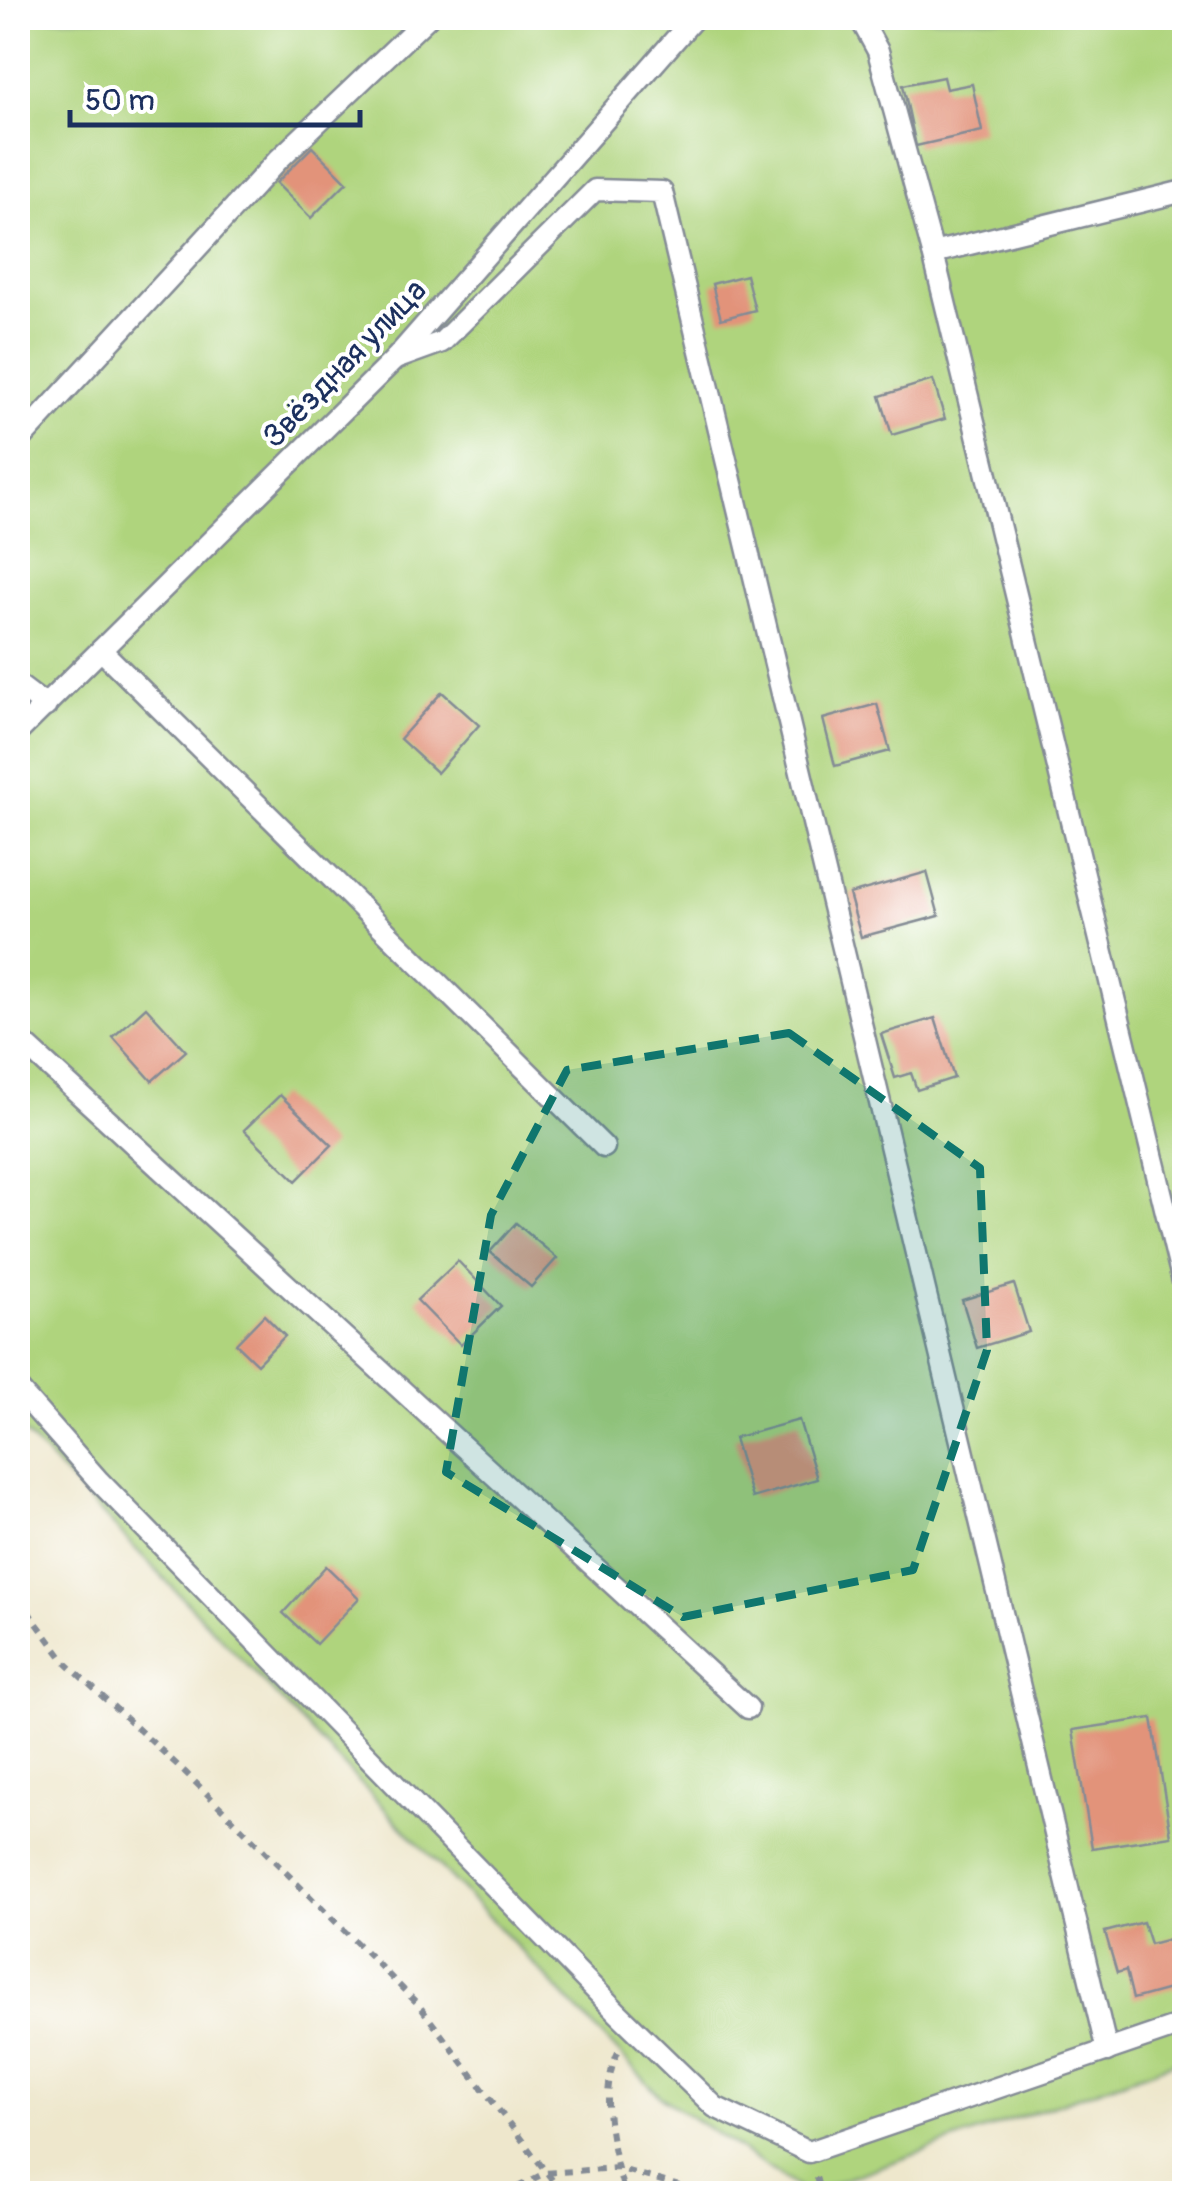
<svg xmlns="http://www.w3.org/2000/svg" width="1202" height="2211" font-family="Pangolin,sans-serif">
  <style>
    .green { fill: #afd47d; stroke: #65826e; stroke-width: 2.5 }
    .building { fill: #e2937a }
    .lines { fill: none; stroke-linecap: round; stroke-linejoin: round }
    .service-casing { stroke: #848b95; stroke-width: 25 }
    .path { stroke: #848b95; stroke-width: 6; stroke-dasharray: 8 8; stroke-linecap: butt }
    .service { stroke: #fff; stroke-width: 20 }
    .marked { fill: #0f766e; fill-opacity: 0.2; stroke: #0f766e; stroke-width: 8; stroke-dasharray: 20 12; stroke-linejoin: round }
    .labels { text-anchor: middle; stroke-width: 8; stroke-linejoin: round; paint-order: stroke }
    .street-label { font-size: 32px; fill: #1b2f5e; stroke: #fff }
  </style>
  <rect width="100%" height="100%" fill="#fff"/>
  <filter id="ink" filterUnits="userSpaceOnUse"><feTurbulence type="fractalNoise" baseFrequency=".01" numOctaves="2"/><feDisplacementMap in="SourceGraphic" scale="20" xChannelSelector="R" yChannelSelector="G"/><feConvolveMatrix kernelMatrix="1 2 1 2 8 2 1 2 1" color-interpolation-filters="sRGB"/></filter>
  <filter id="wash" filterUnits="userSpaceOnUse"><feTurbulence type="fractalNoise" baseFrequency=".0048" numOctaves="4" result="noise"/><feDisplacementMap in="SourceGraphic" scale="40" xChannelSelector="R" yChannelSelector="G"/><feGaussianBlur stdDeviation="2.25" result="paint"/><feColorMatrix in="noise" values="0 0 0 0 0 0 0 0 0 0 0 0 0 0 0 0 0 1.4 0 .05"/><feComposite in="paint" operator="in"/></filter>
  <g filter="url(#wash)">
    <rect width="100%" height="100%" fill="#eee7cc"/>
    <polygon class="green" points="18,18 1184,18 1184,2059 806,2193 661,2097 18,1426"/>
    <g id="blocks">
      <g class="building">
        <polygon points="943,77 946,89 972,84 982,131 916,146 903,85"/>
        <polygon points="312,147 347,182 311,218 276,183"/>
        <polygon points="746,275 755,310 721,319 712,284"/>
        <polygon points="933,380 945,419 892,435 880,396"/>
        <polygon points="442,692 479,725 437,773 400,739"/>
        <polygon points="877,704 890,751 835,766 823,719"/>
        <polygon points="927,872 939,916 861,937 849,894"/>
        <polygon points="146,1007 186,1051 152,1081 113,1037"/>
        <polygon points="935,1018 954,1078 917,1090 911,1073 895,1078 881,1034"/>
        <polygon points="280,1095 332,1145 296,1181 244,1130"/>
        <polygon points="516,1223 557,1258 531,1287 490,1252"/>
        <polygon points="458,1261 501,1306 461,1345 417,1300"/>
        <polygon points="1014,1284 1029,1332 977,1348 962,1300"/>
        <polygon points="264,1315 285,1336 257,1364 236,1344"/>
        <polygon points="799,1420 817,1479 752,1498 734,1438"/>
        <polygon points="326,1566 359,1598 316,1644 283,1613"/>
        <polygon points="1152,1718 1171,1836 1092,1848 1073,1730"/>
        <polygon points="1143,1922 1150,1944 1184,1935 1184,1985 1133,1999 1126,1970 1117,1973 1105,1932"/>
      </g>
    </g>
  </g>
  <g filter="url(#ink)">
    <use href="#blocks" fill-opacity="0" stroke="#848b95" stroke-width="2.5"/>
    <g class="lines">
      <defs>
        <g id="service">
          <polyline points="860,18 878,51 933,253 1184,191"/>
          <polyline points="933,253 1184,1286"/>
          <polyline points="395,359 442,342 595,190 662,192 1107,2051"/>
          <polyline points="18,442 278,160 427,18"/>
          <polyline points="101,650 604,1147"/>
          <polyline points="18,685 46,706"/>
          <polyline points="18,732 395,359 694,18"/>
          <polyline points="18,1038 748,1708"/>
          <polyline points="18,1389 99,1481 618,2013 715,2107 809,2152 1184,2024"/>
        </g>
      </defs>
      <use href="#service" class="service-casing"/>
      <g class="path">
        <polyline points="18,1598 67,1664 185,1772 418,2004 563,2194"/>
        <path d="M618,2052C598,2094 612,2150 625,2194"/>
        <polyline points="816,2177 821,2194"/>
        <polyline points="504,2194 545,2173 617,2168 707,2194"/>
        <polyline points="1168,2194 1184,2192"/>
      </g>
      <use href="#service" class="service"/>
    </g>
  </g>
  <path class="marked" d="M789,1033L980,1168L987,1350L913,1570L683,1617L446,1472L491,1215L567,1070Z"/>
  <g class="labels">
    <g class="street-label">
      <text transform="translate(344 363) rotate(-46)" y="11">Звёздная улица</text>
    </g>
  </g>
  <rect width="1202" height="2211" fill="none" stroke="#fff" stroke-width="60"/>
  <path d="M70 110v15h290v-15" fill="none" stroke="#1b2f5e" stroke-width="5"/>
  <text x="85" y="110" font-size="30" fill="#1b2f5e" stroke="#ffffff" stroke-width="8" paint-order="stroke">50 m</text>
</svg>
